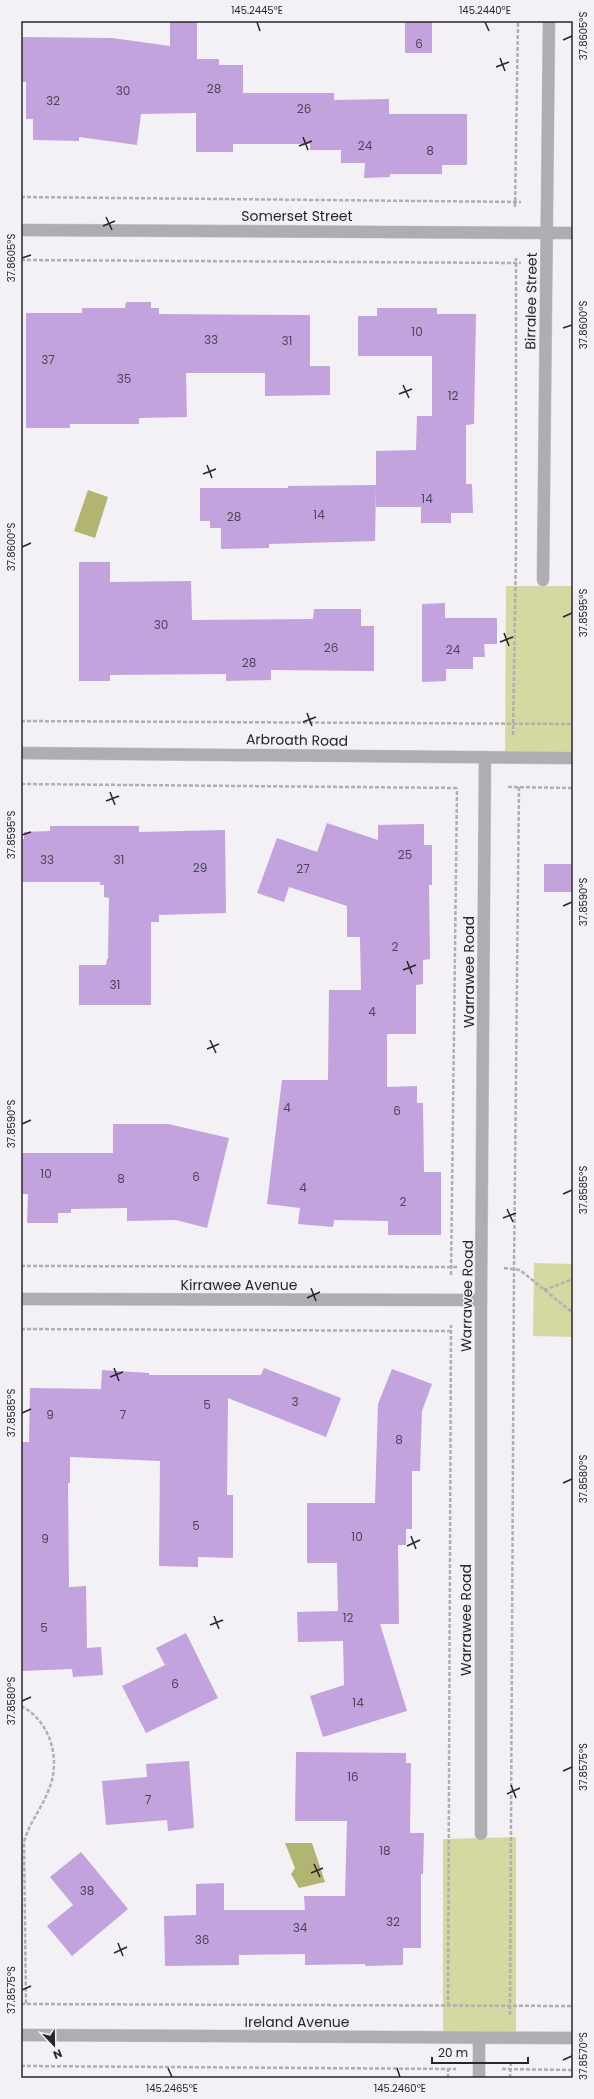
<svg xmlns="http://www.w3.org/2000/svg" width="594" height="2099" font-family="Poppins,sans-serif">
  <style>
    .green { fill: #d5d9a1 }
    .water { fill: #b1b571 }
    .building { fill: #c2a3de }
    .lines { fill: none; stroke-linecap: round; stroke-linejoin: round }
    .minor-casing { stroke: #ceccd1; stroke-width: 13 }
    .path { stroke: #b2afb4; stroke-width: 2.5; stroke-dasharray: 4 2; stroke-linecap: butt }
    .minor { stroke: #aeadaf; stroke-width: 12 }
    .ticks { fill: none; stroke: #272628; stroke-width: 1.5 }
    .labels { text-anchor: middle; stroke-width: 3; stroke-linejoin: round; paint-order: stroke }
    .number-label { font-size: 12px; fill: #4e4556 }
    .street-label { font-size: 14px; fill: #272628; stroke: #f3f0f6 }
    .neatline { fill: none; stroke: #272628; stroke-width: 1.5 }
    .ticks-label { font-size: 10px; text-anchor: middle; fill: #272628 }
  </style>
  <rect width="100%" height="100%" fill="#f3f0f6"/>
  <g class="green">
    <polygon points="506,586 573,586 573,758 505,757"/>
    <polygon points="534,1263 573,1264 573,1337 533,1336"/>
    <polygon points="516,1837 516,2038 443,2037 443,1839"/>
  </g>
  <g class="water">
    <polygon points="88,490 108,497 95,538 74,531"/>
    <polygon points="285,1843 312,1843 325,1882 299,1888 291,1874 295,1868"/>
  </g>
  <g class="building">
    <polygon points="170,21 197,21 197,59 219,59 219,65 243,65 243,93 334,93 334,100 389,99 389,114 467,114 467,165 442,165 442,174 390,174 390,177 364,178 365,163 341,163 341,150 310,150 310,144 233,144 233,152 196,152 196,113 141,114 137,145 79,137 79,141 33,140 33,119 26,119 26,82 21,82 21,37 112,38 170,46"/>
    <rect x="405" y="21" width="27" height="32"/>
    <polygon points="126,302 151,302 151,308 159,308 159,314 310,315 310,366 330,366 330,395 265,396 265,373 186,373 187,417 139,418 139,424 70,424 70,428 26,428 26,313 82,313 82,308 125,308"/>
    <polygon points="377,308 437,308 437,314 476,314 474,424 466,425 466,484 472,484 473,513 451,513 451,523 421,523 421,507 376,507 376,451 416,450 417,416 432,416 432,356 358,356 358,316 377,316"/>
    <polygon points="376,485 375,541 269,544 269,548 221,549 221,528 210,528 210,521 200,521 200,488 288,488 288,486"/>
    <polygon points="79,562 110,562 110,582 191,581 192,620 313,619 314,609 361,609 361,626 374,626 374,671 271,670 271,680 226,681 226,674 110,675 110,681 79,681"/>
    <polygon points="445,603 445,618 497,618 497,644 484,644 485,657 473,657 473,669 446,669 446,681 422,682 422,604"/>
    <polygon points="327,823 378,840 378,825 424,824 424,845 432,845 432,885 429,885 430,959 423,960 423,984 416,985 416,1034 387,1034 387,1087 417,1086 417,1103 423,1103 424,1172 441,1172 441,1235 388,1235 388,1221 334,1220 333,1227 298,1224 300,1208 267,1204 282,1080 328,1080 329,990 361,990 360,937 347,937 347,906 289,887 284,902 257,893 277,838 317,852"/>
    <polygon points="50,826 139,826 139,832 225,830 226,913 159,915 159,922 151,922 151,1005 79,1005 79,965 106,965 107,959 108,959 109,898 104,897 104,885 100,885 100,882 21,882 21,839 24,839 24,832 50,831"/>
    <rect x="544" y="864" width="29" height="28"/>
    <polygon points="113,1124 168,1124 229,1138 207,1228 176,1220 127,1221 127,1208 71,1209 71,1213 58,1213 58,1223 27,1223 28,1194 21,1194 21,1153 113,1153"/>
    <polygon points="264,1368 341,1398 326,1437 228,1398 227,1495 233,1495 233,1558 198,1557 198,1567 159,1566 160,1461 70,1457 70,1483 68,1483 69,1587 86,1586 87,1648 101,1647 103,1675 73,1677 72,1669 21,1671 21,1442 29,1442 30,1388 101,1389 102,1370 149,1373 149,1375 261,1375"/>
    <polygon points="392,1369 432,1384 422,1411 420,1471 412,1471 412,1529 406,1529 406,1545 398,1545 399,1624 380,1624 407,1711 323,1737 310,1696 344,1685 343,1641 298,1642 297,1612 338,1611 337,1563 307,1563 307,1503 375,1503 378,1404"/>
    <polygon points="186,1633 218,1698 146,1733 122,1686 165,1665 156,1648"/>
    <polygon points="296,1752 406,1753 406,1763 411,1763 410,1833 424,1833 423,1874 421,1874 421,1948 403,1948 403,1965 365,1966 365,1964 305,1965 305,1954 239,1955 239,1965 165,1966 164,1916 196,1915 196,1884 224,1883 224,1910 305,1910 304,1896 345,1896 347,1821 295,1821"/>
    <polygon points="189,1761 194,1828 168,1831 167,1820 106,1825 102,1781 147,1777 146,1764"/>
    <polygon points="81,1852 128,1909 72,1956 47,1926 73,1905 50,1877"/>
  </g>
  <g class="lines">
    <defs>
      <g id="minor">
        <polyline points="21,230 573,233"/>
        <polyline points="543,580 549,21"/>
        <polyline points="21,753 573,758"/>
        <polyline points="21,1299 481,1300"/>
        <polyline points="481,1834 481,1300 485,757"/>
        <polyline points="21,2035 573,2038"/>
        <polyline points="479,2078 479,2038"/>
      </g>
    </defs>
    <use href="#minor" class="minor-casing"/>
    <g class="path">
      <polyline points="21,197 521,202"/>
      <polyline points="515,207 518,21"/>
      <polyline points="21,260 521,263"/>
      <polyline points="21,721 573,724"/>
      <polyline points="513,735 516,547 516,258"/>
      <polyline points="21,784 459,788"/>
      <polyline points="508,787 573,788"/>
      <polyline points="21,1266 458,1267"/>
      <polyline points="504,1268 520,1270 573,1313"/>
      <polyline points="451,1275 457,788"/>
      <polyline points="544,1290 573,1279"/>
      <polyline points="21,1329 451,1331"/>
      <path d="M21,1706C51,1721 61,1760 49,1789C42,1808 29,1823 24,1842L26,2004"/>
      <polyline points="21,2004 573,2006"/>
      <polyline points="448,2006 451,1325"/>
      <polyline points="510,2015 514,1268 519,787"/>
      <polyline points="21,2066 456,2069"/>
      <polyline points="502,2069 573,2070"/>
      <polyline points="448,2078 448,2069"/>
      <polyline points="510,2078 511,2061"/>
    </g>
    <use href="#minor" class="minor"/>
  </g>
  <path class="ticks" d="M257,22L260,31M485,22L489,31M563,40L572,36M500,58L505,71M496,67L509,62M303,137L308,150M299,146L312,141M106,217L112,230M103,226L115,221M22,258L31,255M563,328L572,325M403,385L409,398M399,394L412,389M207,465L212,478M203,474L216,469M22,547L31,543M563,617L572,613M504,633L509,646M500,642L513,637M307,713L312,726M303,722L316,717M110,792L115,805M106,801L119,796M22,835L31,832M563,906L572,902M407,961L412,974M403,970L416,965M210,1040L216,1053M207,1049L219,1044M22,1124L31,1120M563,1194L572,1190M507,1209L513,1222M503,1218L516,1213M311,1288L316,1301M307,1298L320,1292M114,1368L119,1381M110,1377L123,1372M22,1413L31,1409M563,1483L572,1479M411,1536L416,1549M407,1546L420,1540M214,1616L219,1629M210,1625L223,1620M22,1701L31,1697M563,1771L572,1767M511,1785L516,1798M507,1794L520,1788M314,1864L320,1877M311,1873L323,1868M118,1943L123,1956M114,1953L127,1947M22,1990L31,1986M563,2060L572,2056M168,2068L172,2077M397,2068L400,2077"/>
  <g class="labels">
    <g class="number-label">
      <text x="419" y="48">6</text>
      <text x="214" y="93">28</text>
      <text x="123" y="95">30</text>
      <text x="53" y="105">32</text>
      <text x="304" y="113">26</text>
      <text x="365" y="150">24</text>
      <text x="430" y="155">8</text>
      <text x="417" y="336">10</text>
      <text x="211" y="344">33</text>
      <text x="287" y="345">31</text>
      <text x="48" y="364">37</text>
      <text x="124" y="383">35</text>
      <text x="453" y="400">12</text>
      <text x="427" y="503">14</text>
      <text x="319" y="519">14</text>
      <text x="234" y="521">28</text>
      <text x="161" y="629">30</text>
      <text x="331" y="652">26</text>
      <text x="453" y="654">24</text>
      <text x="249" y="667">28</text>
      <text x="405" y="859">25</text>
      <text x="47" y="864">33</text>
      <text x="119" y="864">31</text>
      <text x="200" y="872">29</text>
      <text x="303" y="873">27</text>
      <text x="395" y="951">2</text>
      <text x="115" y="989">31</text>
      <text x="372" y="1016">4</text>
      <text x="287" y="1112">4</text>
      <text x="397" y="1115">6</text>
      <text x="46" y="1178">10</text>
      <text x="196" y="1181">6</text>
      <text x="121" y="1183">8</text>
      <text x="303" y="1192">4</text>
      <text x="403" y="1206">2</text>
      <text x="295" y="1406">3</text>
      <text x="207" y="1409">5</text>
      <text x="50" y="1419">9</text>
      <text x="123" y="1419">7</text>
      <text x="399" y="1444">8</text>
      <text x="196" y="1530">5</text>
      <text x="357" y="1541">10</text>
      <text x="45" y="1543">9</text>
      <text x="348" y="1622">12</text>
      <text x="44" y="1632">5</text>
      <text x="175" y="1688">6</text>
      <text x="358" y="1707">14</text>
      <text x="353" y="1781">16</text>
      <text x="148" y="1804">7</text>
      <text x="385" y="1855">18</text>
      <text x="87" y="1895">38</text>
      <text x="393" y="1926">32</text>
      <text x="300" y="1932">34</text>
      <text x="202" y="1944">36</text>
    </g>
    <g class="street-label">
      <text x="297" y="221">Somerset Street</text>
      <text transform="translate(531 301) rotate(-89)" y="5">Birralee Street</text>
      <text transform="translate(297 740) rotate(1)" y="5">Arbroath Road</text>
      <text transform="translate(469 972) rotate(-90)" y="5">Warrawee Road</text>
      <text x="239" y="1290">Kirrawee Avenue</text>
      <text transform="translate(467 1296) rotate(-89)" y="5">Warrawee Road</text>
      <text transform="translate(466 1620) rotate(-90)" y="5">Warrawee Road</text>
      <text x="297" y="2027">Ireland Avenue</text>
    </g>
  </g>
  <rect width="594" height="2099" fill="none" stroke="#f3f0f6" stroke-width="44"/>
  <g transform="translate(54 2045) rotate(158)" stroke="#f3f0f6" stroke-width="3" paint-order="stroke">
  <path d="M0-3L7 15L0 10L-7 15Z" fill="#272628"/>
  <text y="-6" font-size="11" font-weight="bold" text-anchor="middle" fill="#272628">N</text>
  </g>
  <path d="M432 2057v6h96v-6" fill="none" stroke="#272628" stroke-width="2"/>
  <text x="438" y="2057" font-size="12" fill="#272628" stroke="#f3f0f6" stroke-width="3" paint-order="stroke">20 m</text>
  <rect x="22" y="22" width="550" height="2055" class="neatline"/>
  <g class="ticks-label">
    <text x="257" y="14">145.2445°E</text>
    <text x="485" y="14">145.2440°E</text>
    <text transform="translate(583 36) rotate(-90)" y="4">37.8605°S</text>
    <text transform="translate(11 258) rotate(-90)" y="4">37.8605°S</text>
    <text transform="translate(583 325) rotate(-90)" y="4">37.8600°S</text>
    <text transform="translate(11 547) rotate(-90)" y="4">37.8600°S</text>
    <text transform="translate(583 613) rotate(-90)" y="4">37.8595°S</text>
    <text transform="translate(11 835) rotate(-90)" y="4">37.8595°S</text>
    <text transform="translate(583 902) rotate(-90)" y="4">37.8590°S</text>
    <text transform="translate(11 1124) rotate(-90)" y="4">37.8590°S</text>
    <text transform="translate(583 1190) rotate(-90)" y="4">37.8585°S</text>
    <text transform="translate(11 1413) rotate(-90)" y="4">37.8585°S</text>
    <text transform="translate(583 1479) rotate(-90)" y="4">37.8580°S</text>
    <text transform="translate(11 1701) rotate(-90)" y="4">37.8580°S</text>
    <text transform="translate(583 1767) rotate(-90)" y="4">37.8575°S</text>
    <text transform="translate(11 1990) rotate(-90)" y="4">37.8575°S</text>
    <text transform="translate(583 2056) rotate(-90)" y="4">37.8570°S</text>
    <text x="172" y="2092">145.2465°E</text>
    <text x="400" y="2092">145.2460°E</text>
  </g>
</svg>
